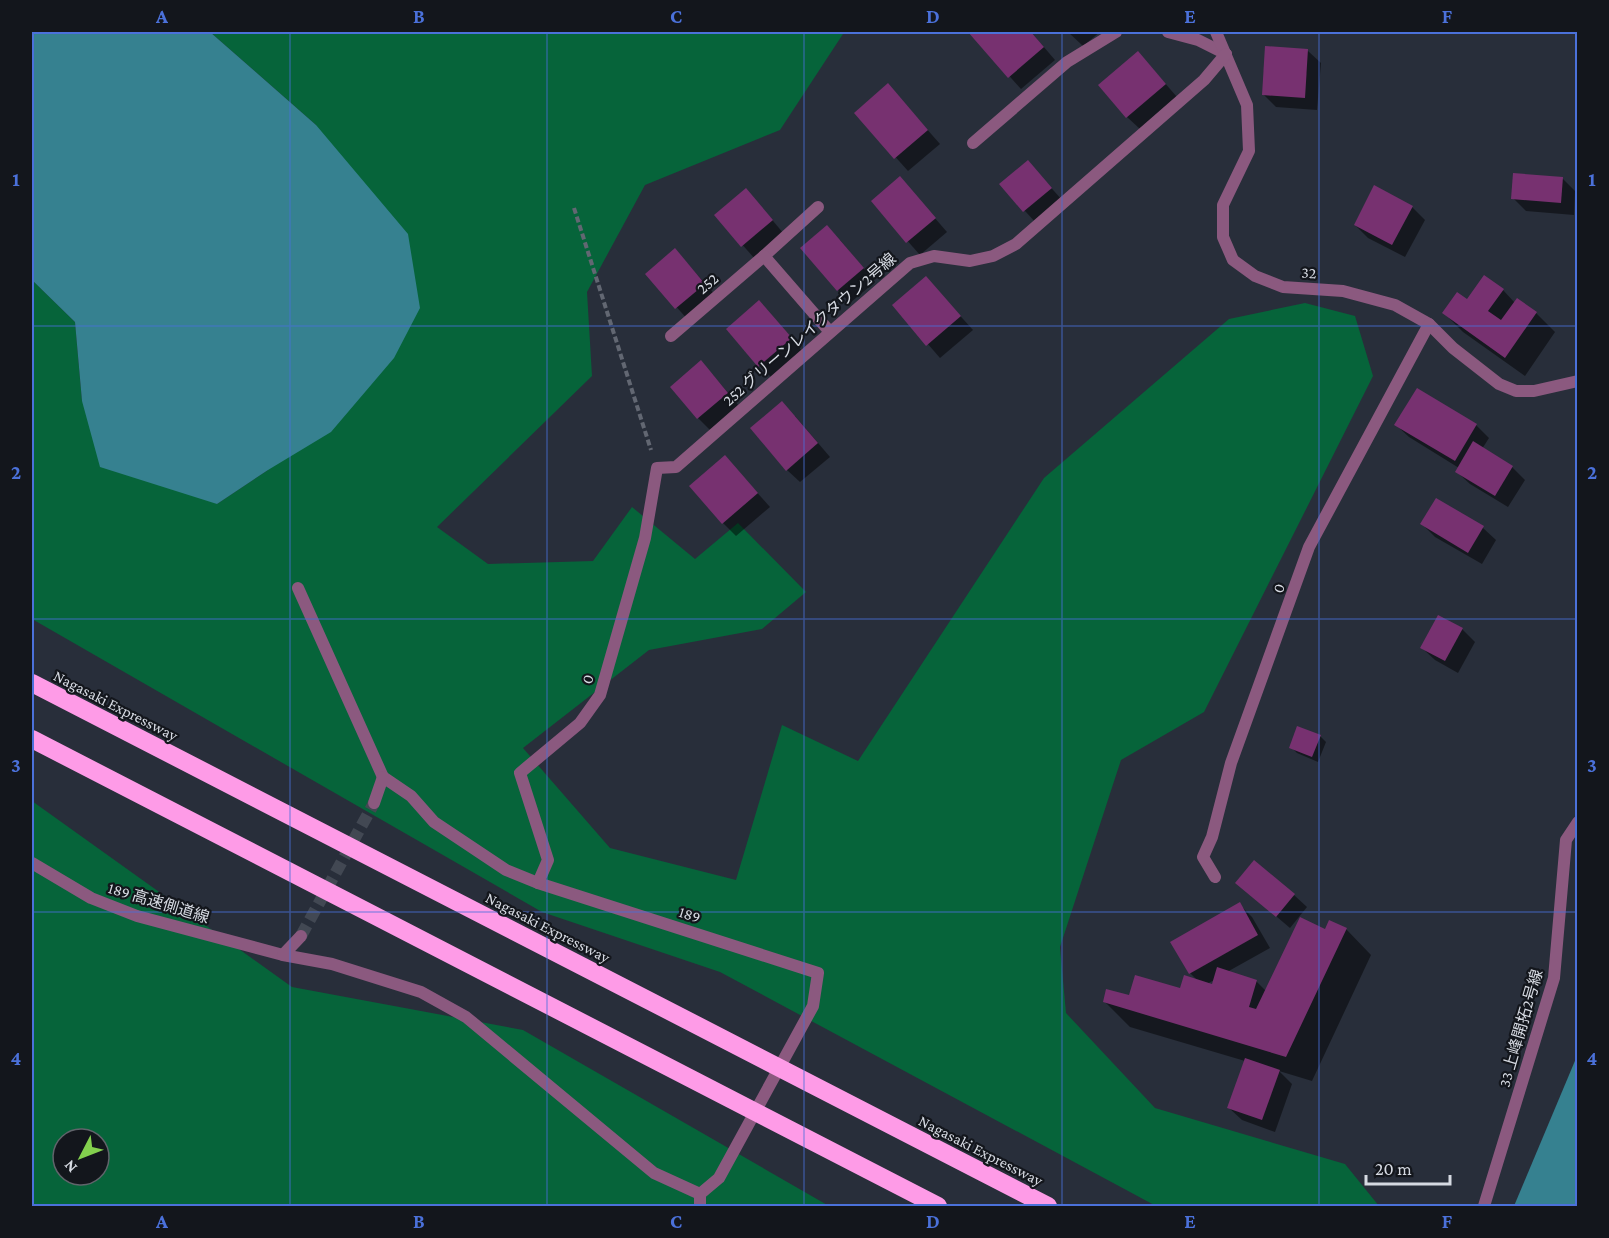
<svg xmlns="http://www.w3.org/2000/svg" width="1609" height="1238" font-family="'Crimson Pro','Noto Sans JP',serif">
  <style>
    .green { fill: #06643a; fill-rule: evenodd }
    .water { fill: #368190 }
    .shadow { fill: #0007; fill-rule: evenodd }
    .building { fill: #773170 }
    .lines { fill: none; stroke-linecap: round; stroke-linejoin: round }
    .street-tunnel { stroke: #424853; stroke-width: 12; stroke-dasharray: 12 6; stroke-linecap: butt }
    .path { stroke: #626772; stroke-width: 4; stroke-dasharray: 6 3; stroke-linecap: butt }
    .street { stroke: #8b597f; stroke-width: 12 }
    .highway { stroke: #fe9be7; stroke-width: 18 }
    .grid { fill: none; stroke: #4b71da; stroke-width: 1.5; stroke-opacity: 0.55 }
    .labels { text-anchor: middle; stroke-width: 4.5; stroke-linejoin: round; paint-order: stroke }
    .street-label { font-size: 16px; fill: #d6dae2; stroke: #13161c }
    .neatline { fill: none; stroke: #4b71da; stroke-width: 2 }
    .grid-label { font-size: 20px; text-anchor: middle; font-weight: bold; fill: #4b71da }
  </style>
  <rect width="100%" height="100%" fill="#282e3a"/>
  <g class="green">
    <polygon points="210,32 842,32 843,34 780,130 645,185 587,292 592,376 437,527 488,564 593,561 632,507 695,559 738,523 806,592 762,629 649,650 523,748 610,848 736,880 782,725 858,761 1044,478 1229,319 1305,303 1355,316 1373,376 1204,712 1121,760 1060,947 1066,1013 1155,1108 1345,1164 1379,1206 1156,1206 720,972 542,912 32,619 32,280 75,322 82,401 217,504 268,470 316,125"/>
    <path d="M32,801L292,987L523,1030L829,1206H32ZM63,1139H99V1175H63Z"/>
  </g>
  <g class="water">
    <polygon points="32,32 210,32 316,125 408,234 420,308 394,358 331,432 268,470 217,504 100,467 82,401 75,322 32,280"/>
    <polygon points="1577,1056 1577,1206 1514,1206"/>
  </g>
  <g class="shadow">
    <polygon points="970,32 1031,32 1055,60 1021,89"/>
    <polygon points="1068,32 1100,32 1083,46"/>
    <polygon points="1308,51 1321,63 1317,110 1276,107 1263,94"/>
    <polygon points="1150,66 1177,97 1140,129 1127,117"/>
    <polygon points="888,85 940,144 908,171 856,113"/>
    <polygon points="1028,162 1063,201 1037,224 1001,185"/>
    <polygon points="900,178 947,232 920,255 873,202"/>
    <polygon points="1562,178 1575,191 1574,215 1526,211 1513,198"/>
    <polygon points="758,203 784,234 755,259 716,215"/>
    <polygon points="1412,207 1425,220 1405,257 1368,238 1355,225"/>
    <polygon points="840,240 875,282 850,303 838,290"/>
    <polygon points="687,263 717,297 689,321 647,274"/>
    <polygon points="926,278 973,330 940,358 894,305"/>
    <polygon points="1503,290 1515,303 1536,313 1555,332 1525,376 1463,332 1444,313 1467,301"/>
    <polygon points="759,302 803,352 772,378 759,365"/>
    <polygon points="713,375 739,406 711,431 698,418"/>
    <polygon points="795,416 830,457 800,482 787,470"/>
    <polygon points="1396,425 1476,425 1489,438 1482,449 1512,467 1525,480 1508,507 1470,484 1457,472 1459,468 1409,437"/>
    <polygon points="725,457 770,507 736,536 723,523"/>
    <polygon points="1437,500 1483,528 1496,540 1482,564 1435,537 1422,524"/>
    <polygon points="1462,629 1475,642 1458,673 1435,660 1422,648"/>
    <polygon points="1320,736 1326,742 1318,762 1297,753 1291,747"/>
    <polygon points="1237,883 1294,895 1307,907 1290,928"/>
    <path d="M1239,904L1252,917L1270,948L1227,972L1256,981L1266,991L1325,931L1346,929L1371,955L1312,1081L1279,1071L1292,1084L1275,1132L1242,1120L1229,1108L1245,1061L1130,1027L1104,1001L1181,990L1198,981L1190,973ZM1216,979L1213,986L1207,984Z"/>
  </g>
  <g class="building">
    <polygon points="968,32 1031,32 1044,47 1008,78"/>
    <polygon points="1265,46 1308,49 1305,98 1262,95"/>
    <polygon points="1138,51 1166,84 1126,118 1098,85"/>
    <polygon points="888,83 928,130 894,159 854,113"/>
    <polygon points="1028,160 1052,188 1023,212 999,184"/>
    <polygon points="1513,173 1563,177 1561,203 1511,199"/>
    <polygon points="900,176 936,218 906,243 871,201"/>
    <polygon points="1374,185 1413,206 1392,245 1354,225"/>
    <polygon points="746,188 773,220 741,247 714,215"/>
    <polygon points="827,225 864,268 837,291 800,248"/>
    <polygon points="675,248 705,284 675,309 645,274"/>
    <polygon points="1484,275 1504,289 1488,311 1501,320 1517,298 1537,312 1505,358 1442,313 1457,292 1467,299"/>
    <polygon points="926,276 961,316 926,346 892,305"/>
    <polygon points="759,300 792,338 758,367 726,329"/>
    <polygon points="701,360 728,393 697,419 670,387"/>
    <polygon points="1417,388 1477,424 1455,461 1394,425"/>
    <polygon points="782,401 818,443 786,471 750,428"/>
    <polygon points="1473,441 1513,466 1495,496 1455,472"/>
    <polygon points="725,455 758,493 722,524 689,486"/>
    <polygon points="1436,498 1484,526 1468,553 1420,524"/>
    <polygon points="1438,615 1463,628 1445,661 1420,648"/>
    <polygon points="1297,726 1321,735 1312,757 1289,748"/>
    <polygon points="1254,860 1295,894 1276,917 1235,883"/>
    <polygon points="1240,902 1258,935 1189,974 1170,942"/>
    <polygon points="1300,917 1325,929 1329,920 1347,928 1286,1057 1103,1002 1106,989 1129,995 1135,975 1180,988 1184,975 1212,984 1217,967 1257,980 1249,1007 1256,1009"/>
    <polygon points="1245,1058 1280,1070 1262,1120 1227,1108"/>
  </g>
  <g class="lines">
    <polyline class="street-tunnel" points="301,936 374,803"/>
    <polyline class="path" points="574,208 651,450"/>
    <g class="street">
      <polyline points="1168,32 1198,40 1226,54"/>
      <polyline points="1216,32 1247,105 1249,151 1223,205 1223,237 1233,260 1255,276 1283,287 1343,291 1395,305 1429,324 1453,348 1499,384 1516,391 1534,391 1578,381"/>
      <polyline points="973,143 1067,62 1116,32"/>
      <polyline points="764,256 818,207"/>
      <polyline points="671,336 764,256 830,332"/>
      <polyline points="298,588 383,777"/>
      <polyline points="383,777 411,796 434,822 506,870 538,883 818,973 813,1006 719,1178 700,1194"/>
      <polyline points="374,803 383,777"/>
      <polyline points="32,863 91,898 137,916 283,955 332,964 421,992 466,1017 654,1173 700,1194"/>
      <polyline points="1215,877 1203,857 1212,837 1231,763 1309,547 1429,324"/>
      <polyline points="538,883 548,860 520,773 580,723 600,695 645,538 657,468 676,467 910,263 934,256 970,261 993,256 1016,244 1204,80 1226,54"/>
      <polyline points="283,955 301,936"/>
      <polyline points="700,1194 700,1206"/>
      <polyline points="1484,1206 1554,978 1566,840 1578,822"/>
    </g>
    <g class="highway">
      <polyline points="32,683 1048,1206"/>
      <polyline points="32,739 938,1206"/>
    </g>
  </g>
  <path class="grid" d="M290,32V1206M547,32V1206M804,32V1206M1062,32V1206M1319,32V1206M32,326H1578M32,619H1578M32,912H1578"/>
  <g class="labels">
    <g class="street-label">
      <text transform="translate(1309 272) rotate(4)" y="6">32</text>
      <text transform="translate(707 283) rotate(-41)" y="6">252</text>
      <text transform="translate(809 329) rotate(-41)" y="6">252 グリーンレイクタウン2号線</text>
      <text transform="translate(1278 588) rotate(-71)" y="6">0</text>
      <text transform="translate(587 679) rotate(-74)" y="6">0</text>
      <text transform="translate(116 705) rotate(27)" y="6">Nagasaki Expressway</text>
      <text transform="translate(159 902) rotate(17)" y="6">189 高速側道線</text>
      <text transform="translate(690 914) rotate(18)" y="6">189</text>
      <text transform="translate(548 927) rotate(27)" y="6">Nagasaki Expressway</text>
      <text transform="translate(1520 1028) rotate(-74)" y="6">33 上峰開拓2号線</text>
      <text transform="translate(981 1150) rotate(27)" y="6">Nagasaki Expressway</text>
    </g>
  </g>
  <rect width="1609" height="1238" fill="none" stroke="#13161c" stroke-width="66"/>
  <g transform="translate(81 1157) rotate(228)"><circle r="28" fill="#13161c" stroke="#61646b" stroke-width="1.5"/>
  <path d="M0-4.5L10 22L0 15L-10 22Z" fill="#83d04e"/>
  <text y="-9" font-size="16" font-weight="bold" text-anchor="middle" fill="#d6dae2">N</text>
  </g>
  <path d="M1366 1175v9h84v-9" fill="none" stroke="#d6dae2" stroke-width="3"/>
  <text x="1375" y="1175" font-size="18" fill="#d6dae2" stroke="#13161c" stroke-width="4.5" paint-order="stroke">20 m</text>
  <rect x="33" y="33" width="1543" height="1172" class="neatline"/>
  <g class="grid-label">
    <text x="162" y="23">A</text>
    <text x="419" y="23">B</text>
    <text x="676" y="23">C</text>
    <text x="933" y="23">D</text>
    <text x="1190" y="23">E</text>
    <text x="1447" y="23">F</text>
    <text x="16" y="186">1</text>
    <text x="1592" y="186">1</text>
    <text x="16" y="479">2</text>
    <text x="1592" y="479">2</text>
    <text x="16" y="772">3</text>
    <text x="1592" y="772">3</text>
    <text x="16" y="1065">4</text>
    <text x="1592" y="1065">4</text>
    <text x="162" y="1228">A</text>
    <text x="419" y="1228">B</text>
    <text x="676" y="1228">C</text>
    <text x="933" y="1228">D</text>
    <text x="1190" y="1228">E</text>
    <text x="1447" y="1228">F</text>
  </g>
</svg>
